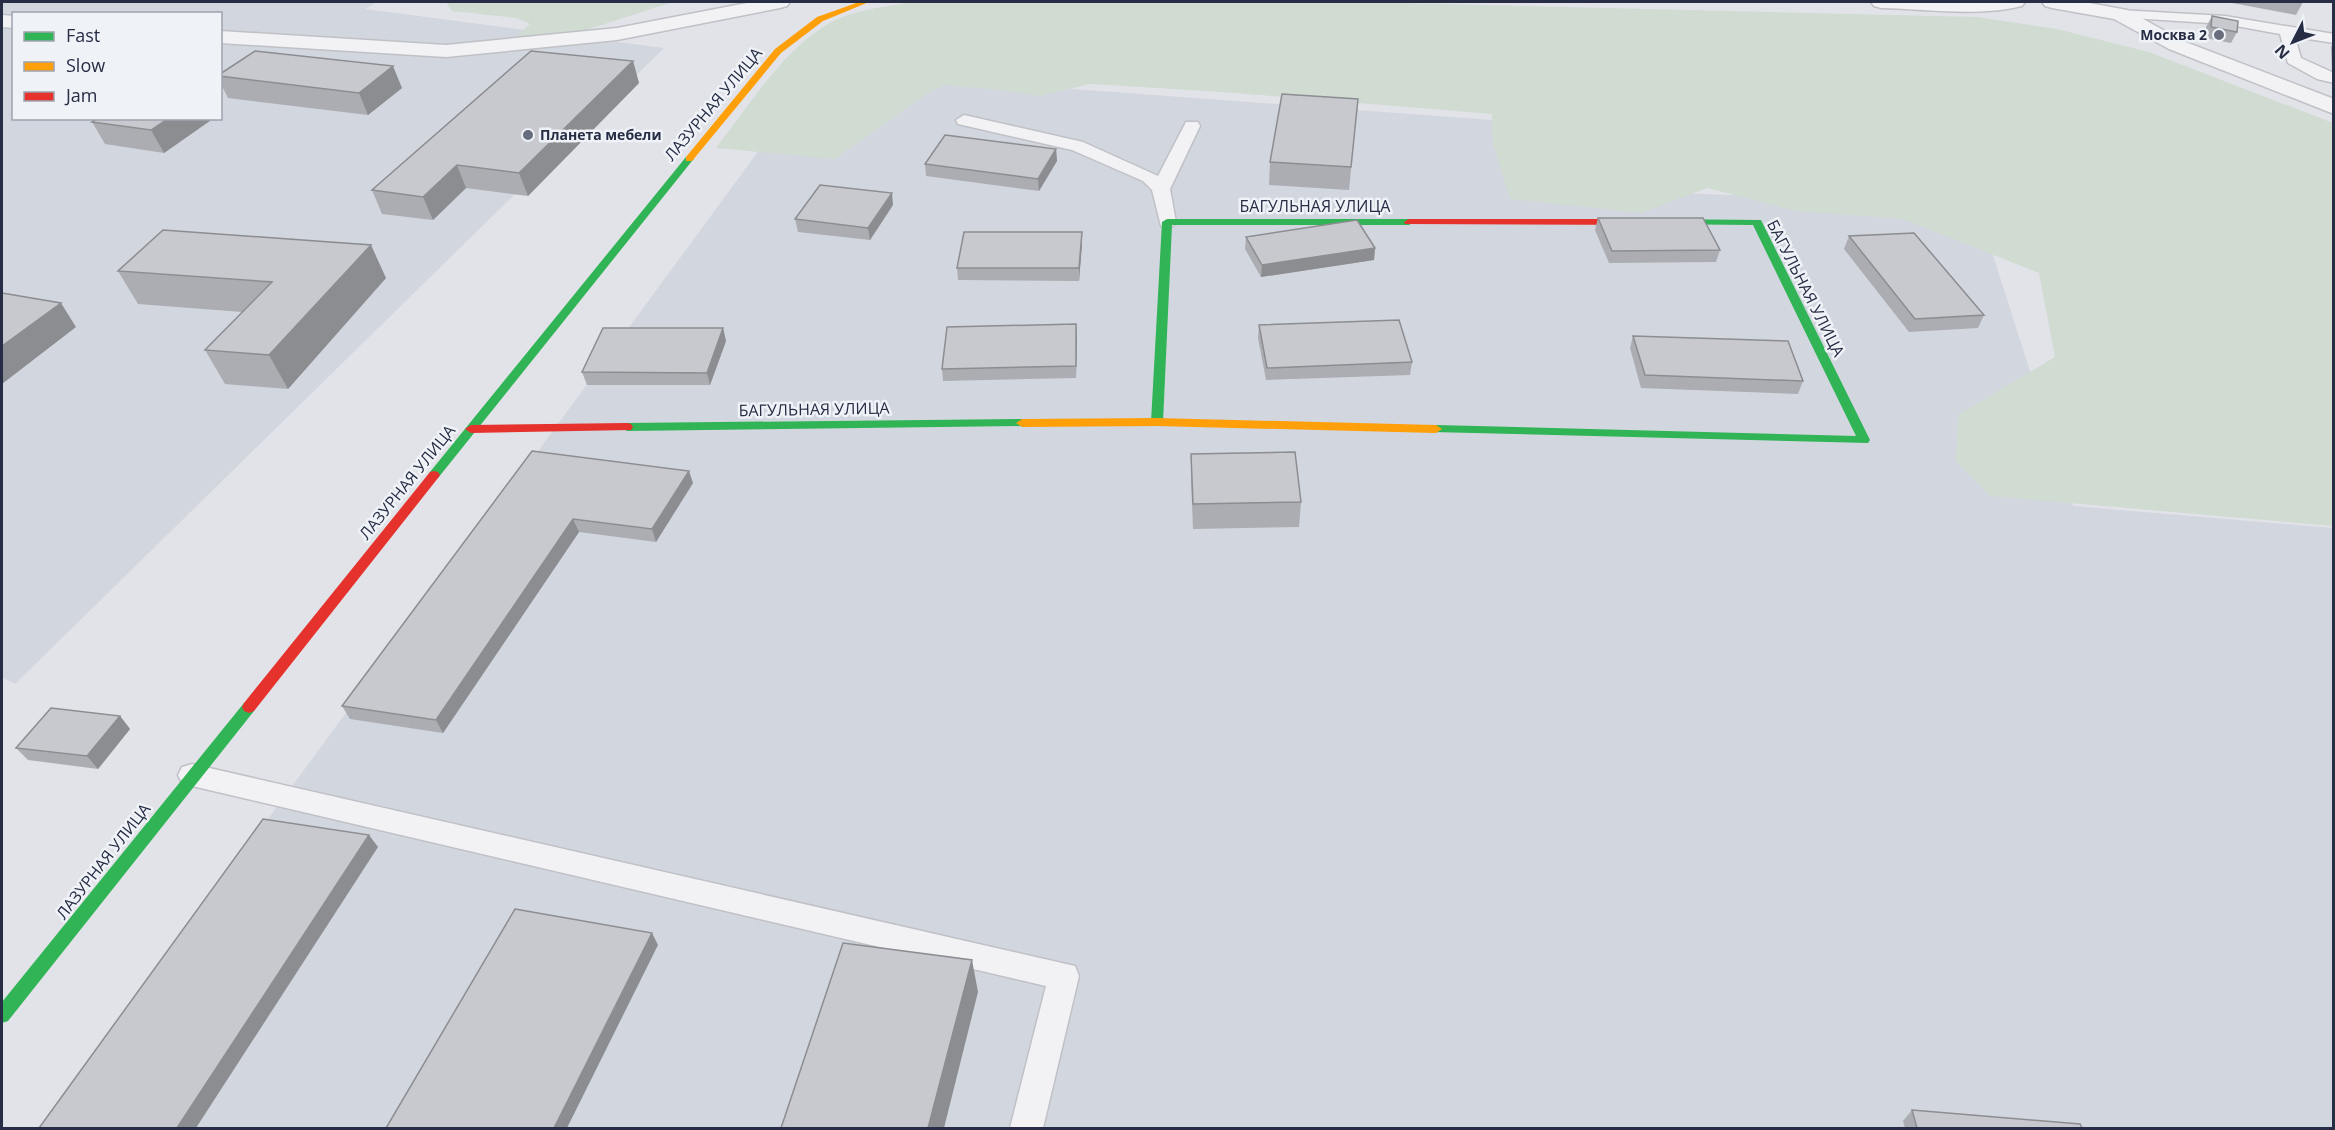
<svg xmlns="http://www.w3.org/2000/svg" width="2335" height="1130" font-family="'Open Sans',sans-serif">
  <style>
    .built { fill: #d2d6df; fill-rule: evenodd }
    .green { fill: #d0dbd2 }
    .lines { fill: none; stroke-linecap: round; stroke-linejoin: round }
    .lane-casing { stroke: #c0c1c6; stroke-width: 3 }
    .street-casing { stroke: #c0c1c6; stroke-width: 3 }
    .lane { fill: #f2f2f4; fill-rule: evenodd }
    .street { fill: #f2f2f4; fill-rule: evenodd }
    .fast { fill: #30b455; fill-rule: evenodd }
    .slow { fill: #ff9f0a; fill-rule: evenodd }
    .jam { fill: #e5322d; fill-rule: evenodd }
    .wall { fill: #acadb2 }
    .shaded-wall { fill: #8c8d91 }
    .building { fill: #c8c9cf; stroke: #8c8d91; stroke-width: 1.5 }
    .poi-dot { fill: #686d7d; stroke: #eff2f7; stroke-width: 2 }
    .labels { text-anchor: middle; stroke-width: 5; stroke-linejoin: round; paint-order: stroke }
    .far-poi-label { font-size: 14px; font-weight: bold; fill: #262d44; stroke: #eff2f7; text-anchor: end }
    .street-label { font-size: 16px; fill: #262d44; stroke: #eff2f7 }
  </style>
  <rect width="100%" height="100%" fill="#e2e3e8"/>
  <g class="built">
    <path d="M2,2H377L365,9L664,48L15,684L2,677ZM14,14H220V118H14Z"/>
    <polygon points="818,70 1492,120 1507,186 1977,205 2073,506 2333,528 2333,1128 41,1128"/>
  </g>
  <g class="green">
    <polygon points="446,2 673,2 583,31 514,39 530,24 516,18 452,11"/>
    <path d="M917,2H1356L1977,17L2057,29L2149,52L2333,123V526L1990,496L1956,461L1958,415L2055,357L2039,273L1903,219L1796,211L1707,188L1641,213L1510,199L1493,144L1492,114L1223,92L1090,84L1039,96L1010,91L945,85L928,93L835,159L716,148C748,107 779,56 823,27C848,10 887,6 917,2Z"/>
  </g>
  <g class="lines">
    <defs>
      <g id="lane">
        <polygon points="2120,10 2225,16 2334,34 2334,43 2295,37 2301,58 2334,73 2334,83 2317,79 2288,63 2280,34 2225,24 2115,17 2113,14"/>
        <polygon points="964,115 1083,142 1158,176 1186,122 1198,122 1200,126 1170,189 1176,222 1173,226 1161,226 1152,190 1143,181 1072,150 958,124 956,120"/>
        <polygon points="192,764 1075,966 1079,976 1043,1128 1010,1128 1046,986 192,786 182,783 178,775 182,767"/>
      </g>
      <g id="street">
        <polygon points="752,2 790,2 787,6 780,8 617,40 446,57 220,43 220,31 446,45 617,28"/>
        <path d="M1871,2H2025L2022,6C1978,17 1926,9 1881,8L1874,6Z"/>
        <polygon points="2042,2 2084,2 2127,10 2183,41 2334,99 2334,114 2169,49 2114,19 2052,8 2045,6"/>
        <polygon points="2,15 14,16 14,28 2,27"/>
      </g>
    </defs>
    <use href="#lane" class="lane-casing"/>
    <use href="#street" class="street-casing"/>
    <use href="#lane" class="lane"/>
    <use href="#street" class="street"/>
    <g class="fast">
      <polygon points="689,156 694,159 692,161 438,478 430,478 428,475 430,472 686,157"/>
      <polygon points="1167,219 1409,219 1414,222 1409,225 1172,225 1163,422 1157,426 1151,422 1162,222"/>
      <polygon points="1653,219 1761,220 1870,440 1868,443 1432,432 1430,429 1432,426 1436,425 1856,436 1753,225 1649,224 1648,222"/>
      <polygon points="1022,419 1026,420 1028,423 1026,426 627,431 621,427 627,423"/>
      <polygon points="249,701 254,703 256,707 254,711 8,1021 2,1023 2,1002 244,703"/>
    </g>
    <g class="slow">
      <polygon points="859,2 869,2 823,21 781,53 692,161 686,161 686,157 775,49 817,17"/>
      <polygon points="1157,418 1436,425 1442,429 1436,433 1157,426 1022,427 1016,423 1022,419"/>
    </g>
    <g class="jam">
      <polygon points="1409,219 1653,219 1658,222 1653,225 1405,224 1404,222"/>
      <polygon points="627,423 631,424 633,427 631,430 471,433 465,429 471,425"/>
      <polygon points="434,471 438,472 440,475 438,478 254,711 249,713 244,711 242,707 244,703 430,472"/>
    </g>
  </g>
  <g class="wall">
    <polygon points="2227,2 2303,2 2296,15"/>
    <polygon points="2212,16 2237,32 2231,43 2205,38 2206,27"/>
    <polygon points="2334,42 2334,72 2332,72 2331,47"/>
    <polygon points="633,61 639,83 528,196 466,188 433,220 382,214 372,190"/>
    <polygon points="220,74 402,88 368,115 228,98 220,82"/>
    <polygon points="1358,99 1349,190 1269,185 1270,162"/>
    <polygon points="214,118 164,153 105,144 92,122"/>
    <polygon points="1056,149 1057,161 1039,191 926,176 925,164"/>
    <polygon points="893,205 870,240 798,232 795,219"/>
    <polygon points="1598,218 1720,250 1716,262 1609,263 1595,230"/>
    <polygon points="1849,236 1984,315 1978,328 1909,332 1844,249"/>
    <polygon points="1246,237 1375,248 1374,260 1261,277 1245,249"/>
    <polygon points="1082,244 1079,281 958,280 957,268"/>
    <polygon points="118,271 386,278 288,389 225,384 205,350 242,312 138,304"/>
    <polygon points="1076,324 1076,378 943,381 942,369"/>
    <polygon points="1259,325 1412,362 1410,375 1266,380 1258,338"/>
    <polygon points="723,328 726,341 710,385 587,385 582,372"/>
    <polygon points="1633,336 1803,381 1798,394 1641,388 1630,348"/>
    <polygon points="532,451 693,483 656,542 579,532 443,733 350,719 342,706"/>
    <polygon points="1191,454 1301,502 1299,527 1193,529 1191,478"/>
    <polygon points="120,716 130,729 98,769 28,760 16,748"/>
    <polygon points="1912,1110 2082,1128 1905,1128 1903,1121"/>
  </g>
  <g class="shaded-wall">
    <polygon points="633,61 639,83 528,196 519,173"/>
    <polygon points="393,66 402,88 368,115 359,93"/>
    <polygon points="169,118 214,118 164,153 151,130"/>
    <polygon points="1056,149 1057,161 1039,191 1038,179"/>
    <polygon points="457,165 466,188 433,220 423,197"/>
    <polygon points="892,193 893,205 870,240 868,228"/>
    <polygon points="1082,232 1082,244 1079,281 1079,268"/>
    <polygon points="371,245 386,278 288,389 269,355"/>
    <polygon points="1375,248 1374,260 1261,277 1262,265"/>
    <polygon points="61,303 76,327 2,384 2,346"/>
    <polygon points="1076,324 1077,337 1076,378"/>
    <polygon points="723,328 726,341 710,385 707,373"/>
    <polygon points="689,471 693,483 656,542 652,529"/>
    <polygon points="573,519 579,532 443,733 436,720"/>
    <polygon points="120,716 130,729 98,769 87,756"/>
    <polygon points="369,835 378,847 196,1128 177,1128"/>
    <polygon points="652,933 658,945 567,1128 554,1128"/>
    <polygon points="972,960 978,992 944,1128 928,1128"/>
  </g>
  <g class="building">
    <polygon points="2212,16 2238,21 2237,32 2211,27"/>
    <polygon points="255,51 393,66 359,93 220,76 220,74"/>
    <polygon points="531,51 633,61 519,173 457,165 423,197 372,190"/>
    <polygon points="1282,94 1358,99 1351,167 1270,162"/>
    <polygon points="98,118 169,118 151,130 92,122"/>
    <polygon points="945,135 1056,149 1038,179 925,164"/>
    <polygon points="820,185 892,193 868,228 795,219"/>
    <polygon points="1598,218 1703,218 1720,250 1612,251"/>
    <polygon points="1357,220 1375,248 1262,265 1246,237"/>
    <polygon points="163,230 371,245 269,355 205,350 272,282 118,271"/>
    <polygon points="964,232 1082,232 1079,268 957,268"/>
    <polygon points="1914,233 1984,315 1915,319 1849,236"/>
    <polygon points="2,293 61,303 2,346"/>
    <polygon points="1399,320 1412,362 1267,368 1259,325"/>
    <polygon points="1076,324 1076,366 942,369 947,327"/>
    <polygon points="603,328 723,328 707,373 582,372"/>
    <polygon points="1633,336 1788,341 1803,381 1645,375"/>
    <polygon points="532,451 689,471 652,529 573,519 436,720 342,706"/>
    <polygon points="1295,452 1301,502 1193,504 1191,454"/>
    <polygon points="51,708 120,716 87,756 16,748"/>
    <polygon points="263,819 369,835 177,1128 39,1128"/>
    <polygon points="515,909 652,933 554,1128 386,1128"/>
    <polygon points="843,943 972,960 928,1128 781,1128"/>
    <polygon points="1912,1110 2080,1124 2082,1128 1917,1128"/>
  </g>
  <g class="poi-dot">
    <circle cx="2219" cy="35" r="6"/>
    <circle cx="528" cy="135" r="6"/>
  </g>
  <g class="labels">
    <g class="far-poi-label">
      <text x="2207" y="40">Москва 2</text>
      <text x="540" y="140" text-anchor="start">Планета мебели</text>
    </g>
    <g class="street-label">
      <text transform="translate(713 104) rotate(-50)" y="6">ЛАЗУРНАЯ УЛИЦА</text>
      <text x="1315" y="212">БАГУЛЬНАЯ УЛИЦА</text>
      <text transform="translate(1806 288) rotate(63)" y="6">БАГУЛЬНАЯ УЛИЦА</text>
      <text transform="translate(814 409) rotate(-1)" y="6">БАГУЛЬНАЯ УЛИЦА</text>
      <text transform="translate(407 482) rotate(-51)" y="6">ЛАЗУРНАЯ УЛИЦА</text>
      <text transform="translate(103 861) rotate(-52)" y="6">ЛАЗУРНАЯ УЛИЦА</text>
    </g>
  </g>
  <rect width="2335" height="1130" fill="none" stroke="#262d44" stroke-width="6"/>
  <rect x="12" y="12" width="210" height="108" fill="#eff2f7" stroke="#9fa3af" stroke-width="1.5"/>
  <rect x="24" y="32" width="30" height="9" fill="#30b455" stroke="#9fa3af" stroke-width="1.5"/>
  <text x="66" y="42" font-size="18" fill="#262d44">Fast</text>
  <rect x="24" y="62" width="30" height="9" fill="#ff9f0a" stroke="#9fa3af" stroke-width="1.5"/>
  <text x="66" y="72" font-size="18" fill="#262d44">Slow</text>
  <rect x="24" y="92" width="30" height="9" fill="#e5322d" stroke="#9fa3af" stroke-width="1.5"/>
  <text x="66" y="102" font-size="18" fill="#262d44">Jam</text>
  <g transform="translate(2293 42) rotate(228)" stroke="#eff2f7" stroke-width="4.5" paint-order="stroke">
  <path d="M0-4.5L10 22L0 15L-10 22Z" fill="#262d44"/>
  <text y="-9" font-size="16" font-weight="bold" text-anchor="middle" fill="#262d44">N</text>
  </g>
</svg>
